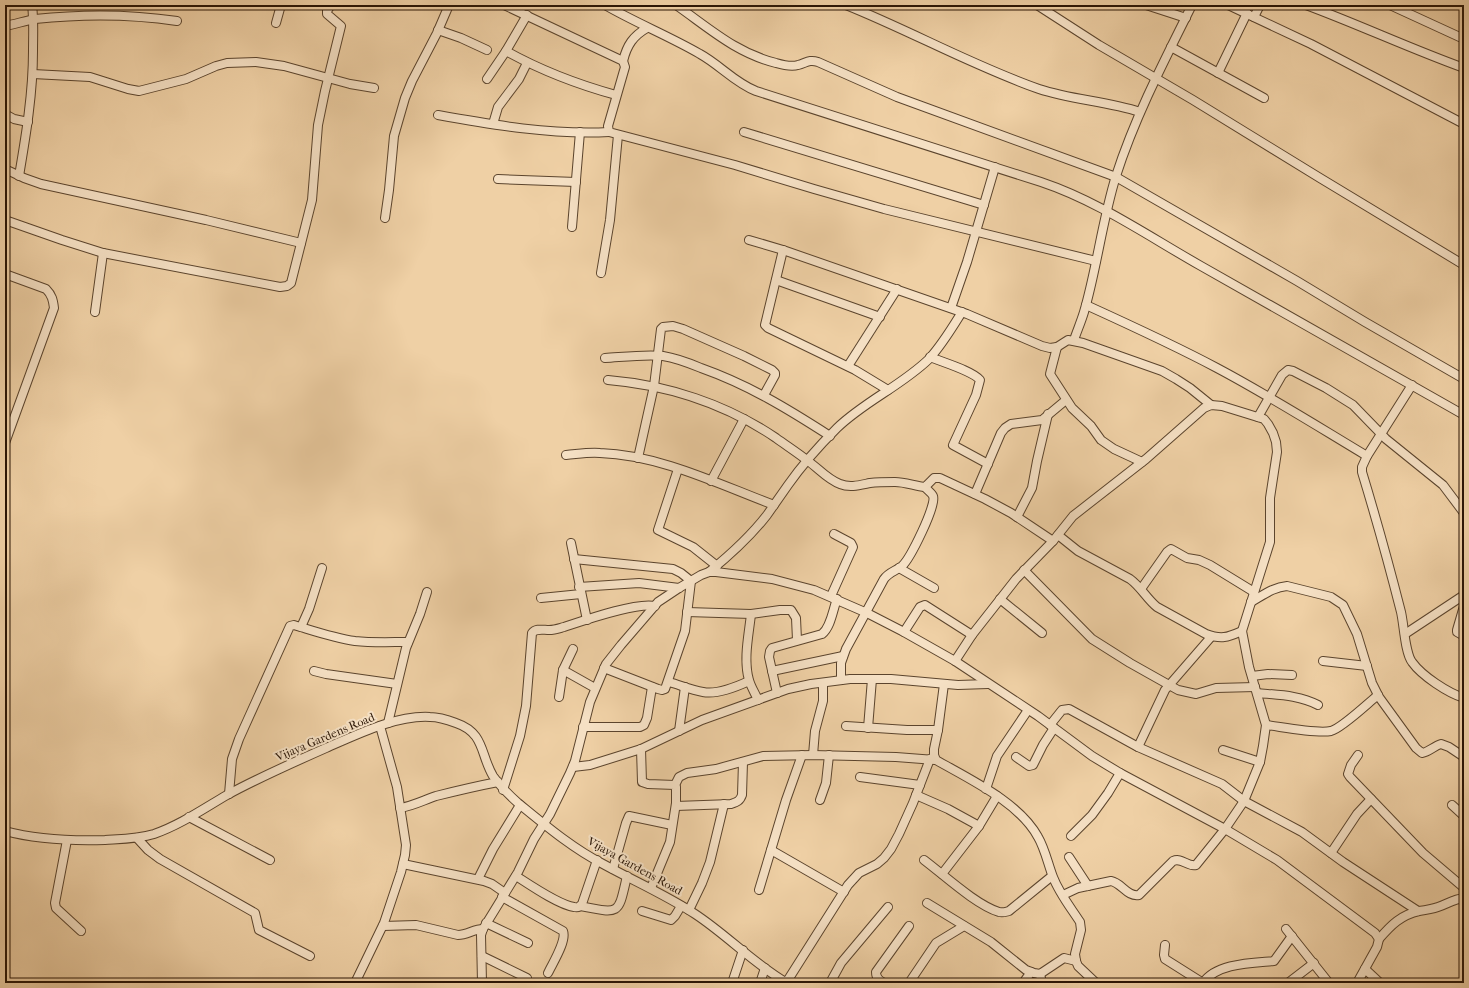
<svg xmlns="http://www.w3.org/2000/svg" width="1469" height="988" font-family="'IM FELL French Canon',serif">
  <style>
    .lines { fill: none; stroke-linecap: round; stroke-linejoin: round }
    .minor-casing { stroke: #5b442d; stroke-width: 10 }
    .minor { stroke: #f5e0c4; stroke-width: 8 }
    .labels { text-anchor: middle; stroke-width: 4; stroke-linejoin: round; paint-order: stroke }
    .street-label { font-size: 12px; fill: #2a1505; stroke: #f5e0c4 }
  </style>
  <rect width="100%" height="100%" fill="#efd0a5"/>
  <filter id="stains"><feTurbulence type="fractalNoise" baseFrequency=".005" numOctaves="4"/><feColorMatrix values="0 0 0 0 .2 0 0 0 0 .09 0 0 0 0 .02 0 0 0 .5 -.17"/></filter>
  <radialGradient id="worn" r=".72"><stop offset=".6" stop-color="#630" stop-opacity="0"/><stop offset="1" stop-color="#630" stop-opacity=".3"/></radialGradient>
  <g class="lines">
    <defs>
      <g id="minor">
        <polyline points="504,5 623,61 625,67 608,126 609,132 735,165 814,189 884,209 1096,261"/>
        <path d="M605,5C636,23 669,36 700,54C720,65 735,83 756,91L1041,182C1098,201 1148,236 1201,266C1288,316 1376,365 1464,415"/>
        <path d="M676,5C709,28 736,53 776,63C783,65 791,67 798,65C806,63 809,59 818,62L897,97L1116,177L1297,281L1365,322L1464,379"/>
        <path d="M846,5C911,31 973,66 1039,89C1072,100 1107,101 1140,112"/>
        <polyline points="1037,5 1099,45 1193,100 1320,178 1464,265"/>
        <polyline points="1146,5 1186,18"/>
        <polyline points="1228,5 1311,44 1464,124"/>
        <path d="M1306,5C1360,25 1411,49 1464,68"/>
        <polyline points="1390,5 1464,39"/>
        <polyline points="1254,17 1260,5"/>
        <polyline points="276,23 281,5"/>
        <path d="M5,26C15,24 25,21 35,19C82,14 130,14 177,21"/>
        <polyline points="438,30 461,38 487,50"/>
        <polyline points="1171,47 1264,98"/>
        <path d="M506,51C542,71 576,84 616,95"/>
        <path d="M623,61C627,45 633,36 647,28"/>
        <polyline points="1218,73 1247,13"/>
        <polyline points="33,74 90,77 128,89 139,91 186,79 216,66 227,63 256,62 284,66 350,84 374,88"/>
        <polyline points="487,79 506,51 527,15"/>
        <polyline points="5,114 14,119 28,122"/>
        <path d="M438,115C494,125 551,135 609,132"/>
        <polyline points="493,124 498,107 519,79 527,63"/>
        <polyline points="744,132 984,205"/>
        <polyline points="5,169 24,178 41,184 206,220 301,243"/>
        <path d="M19,176C26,135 33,93 33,51C33,36 34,20 32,5"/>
        <polyline points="498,179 576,182"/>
        <polyline points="385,218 389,190 394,136 405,98 412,81 437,33 449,5"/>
        <polyline points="5,220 62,240 103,253 280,287 287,286 291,283 312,200 318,125 325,91 341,26 327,14 327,11 331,5"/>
        <polyline points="572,227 580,132"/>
        <polyline points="749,240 783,250 967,314 1042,346 1050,348 1057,347 1068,340 1083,343 1162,371 1176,379 1190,388 1211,405"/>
        <polyline points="783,250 765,325 768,328 855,370 888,390"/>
        <polyline points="601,273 610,220 618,135"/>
        <path d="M5,274L46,289C52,295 53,300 54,308L5,443"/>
        <polyline points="776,280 880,317"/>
        <path d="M1086,305C1130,325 1174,345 1217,368C1268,395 1317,426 1367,456"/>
        <polyline points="951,308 967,262 995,167"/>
        <polyline points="95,312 103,253"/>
        <path d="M1074,340C1077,331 1081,322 1084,312C1097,268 1102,221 1116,176C1135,117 1164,61 1192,5"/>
        <polyline points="1057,347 1050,374 1072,408 1091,426 1101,440 1114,449 1142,462"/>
        <path d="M930,357C942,362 973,371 980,380L976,395L953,445L988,464"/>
        <path d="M605,358C622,357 646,354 663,356C676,358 689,363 701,368C749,385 788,409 830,436"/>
        <polyline points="848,366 897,289"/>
        <path d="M608,380C667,385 726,404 776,438C787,446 798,453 808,461C818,468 828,480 840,484C850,488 860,485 870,483C878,482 887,482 895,482C905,482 915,486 925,487L934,478H940L985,499L1011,513L1053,541"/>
        <path d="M1412,385L1367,456L1362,467V472C1376,518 1389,565 1401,612C1404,625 1405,653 1412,662C1422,676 1448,693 1464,698"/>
        <polyline points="1258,417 1282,375 1288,370 1293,371 1326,388 1353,405 1386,439 1443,485 1464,513"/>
        <path d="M566,455C578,454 589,452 600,453C660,455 718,484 774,505"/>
        <polyline points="638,458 654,386 661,329 663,327 673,326 683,329 744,356 772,370 775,373 775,375 764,395"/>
        <polyline points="678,469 658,530 693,547 717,566"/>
        <polyline points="711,481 744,419"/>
        <polyline points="975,494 1001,433 1005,428 1011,424 1042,420 1066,400"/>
        <polyline points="1017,517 1032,488 1037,461 1048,414"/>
        <path d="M1058,535L1078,551L1130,579C1141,587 1147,599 1157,607L1206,634C1222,640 1228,637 1242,631"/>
        <polyline points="571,543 587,620"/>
        <polyline points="574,559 673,569 681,573 691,581 685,631 665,689 662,690 658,689 604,668"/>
        <polyline points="899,568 934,588"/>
        <polyline points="1024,570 1092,639 1130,663 1178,690 1196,694 1216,688 1255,687"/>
        <path d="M709,572C730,555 750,537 767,515C774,505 781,495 788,485C802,465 820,445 837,428C865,401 901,386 929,359C942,345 952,328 962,312"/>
        <polyline points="579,587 639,583 679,588"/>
        <polyline points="1141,589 1167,552 1171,549 1187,558 1199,560 1210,565 1254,592"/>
        <polyline points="831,596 853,547 851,543 834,534"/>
        <polyline points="541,598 581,594"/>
        <polyline points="1000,599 1042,633"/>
        <path d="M1251,602C1262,596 1273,587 1287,586L1331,597L1343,605L1357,634L1372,683L1379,697L1416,748L1422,753C1429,752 1434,746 1441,744L1449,747L1464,757"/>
        <polyline points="1464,606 1457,630 1457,632 1464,636"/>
        <polyline points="687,612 751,614 780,610 791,610 796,618 797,640"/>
        <path d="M751,614C749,634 743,659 749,680C751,687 755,693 758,700"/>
        <polyline points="301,627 309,609 322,568"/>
        <polyline points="904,632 920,607 925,605 972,635"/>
        <polyline points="1405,634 1464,595"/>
        <path d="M955,661L972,635L1016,579L1053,541L1073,516L1146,459L1204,408L1211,405L1222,406L1264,419L1268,424L1273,433L1276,442L1277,452L1270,498V542L1242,631L1249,667L1266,725L1263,746L1260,762L1244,801L1225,829L1196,865C1187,867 1182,857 1173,861L1139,895C1127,897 1122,883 1111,881L1078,888L1063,895"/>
        <polyline points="1323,661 1367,666"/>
        <polyline points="563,670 595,688"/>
        <polyline points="314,671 326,674 397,684"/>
        <polyline points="772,671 843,656"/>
        <polyline points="1252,676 1268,674 1292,675"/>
        <path d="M841,680V663L846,649L884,579C889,572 896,571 902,566C910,559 937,505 933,496C932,493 927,490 925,487"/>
        <path d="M669,682C680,685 691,690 703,692C717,695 736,687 749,681"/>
        <path d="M944,684L938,730L934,749V755L936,760C969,779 1019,802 1038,837C1045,849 1048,864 1053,877C1059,893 1071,908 1080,922L1081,930L1075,954L1076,961L1078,966L1096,983"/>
        <path d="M777,693L769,657L770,651L772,648L822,634C831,627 833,609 837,599"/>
        <path d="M1257,693C1278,695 1299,695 1318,705"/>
        <polyline points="559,697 563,670 573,649"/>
        <polyline points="388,723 406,648 420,614 427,592"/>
        <polyline points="1050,725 1062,710 1069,709 1138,747 1222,784 1244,801 1302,832 1343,862 1418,911"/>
        <path d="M1266,725C1282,727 1316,734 1331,731C1342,728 1367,704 1378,695"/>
        <polyline points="846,726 907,730 938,730"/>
        <polyline points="583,727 640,727 644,725 647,718 652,687"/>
        <polyline points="868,728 872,679"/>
        <polyline points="679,731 685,687"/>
        <polyline points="1138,747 1165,690 1211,637"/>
        <polyline points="641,749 642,782 648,784 675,785 676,787 676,803 670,842 651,888"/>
        <polyline points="1223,750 1260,762"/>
        <polyline points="813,755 815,731 823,701 823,683"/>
        <polyline points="1358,755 1351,765 1348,774 1350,777 1423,853 1463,887"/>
        <polyline points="1016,757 1029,766 1033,765 1043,745 1054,728"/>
        <polyline points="573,767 590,765 641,749 702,720 788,689 811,684 850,679 891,679 958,685 988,684"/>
        <polyline points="860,777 920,785"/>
        <polyline points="675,785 679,777 687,773 716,769 763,756 813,755 896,757 935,760"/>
        <polyline points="986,789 997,756 1028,710"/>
        <path d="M503,790L520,736L526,706L532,633C536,628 543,630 549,630C555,630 560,628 564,627C585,620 636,602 655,606"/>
        <path d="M229,794L232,759L239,739L290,626L294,625C314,631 334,638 355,641C373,643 391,642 408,642"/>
        <polyline points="916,795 948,809 979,826"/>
        <polyline points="820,800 826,783 829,755"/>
        <polyline points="1452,805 1464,816"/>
        <path d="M676,806L731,804C737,802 740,801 742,795L743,762"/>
        <path d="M400,808C413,806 424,800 436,796C456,791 477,786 498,782"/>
        <polyline points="189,817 270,860"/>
        <path d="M5,831C38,840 71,841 105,840C122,839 138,839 154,834C180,825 203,809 227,795C258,778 292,763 326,748C356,735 396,715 430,717C438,717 448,720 456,723C485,733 480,754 493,776C500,786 509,795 518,803C545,825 572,848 603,864C634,881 666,895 695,914C727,935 754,964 787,983"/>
        <polyline points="1071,836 1092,815 1108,793 1120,773"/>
        <polyline points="137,838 148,850 160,859 255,913 259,930 310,956"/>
        <polyline points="67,840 55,903 56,908 81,931"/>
        <polyline points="771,850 844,892"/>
        <polyline points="1331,853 1357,814 1371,799"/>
        <polyline points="1069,857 1088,886"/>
        <path d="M924,860C944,875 976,905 999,912C1003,913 1005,912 1009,911L1052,876"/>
        <polyline points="403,864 484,881 492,884 505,893"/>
        <polyline points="613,869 626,823 629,816 672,825"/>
        <polyline points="942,874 979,826 997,796"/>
        <path d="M516,876C530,885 559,905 574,907C578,908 580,907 582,904L597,860"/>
        <polyline points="478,879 493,849 520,805"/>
        <polyline points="759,890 786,800 802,755"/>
        <path d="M502,897L563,931C567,941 552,964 548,973"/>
        <polyline points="927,903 991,942 1026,970 1034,973 1040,974 1064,958 1076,961"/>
        <path d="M580,906C621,914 618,915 627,876"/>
        <polyline points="689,910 702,883 710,862 724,804"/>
        <polyline points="642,911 671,920 675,916 681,906"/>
        <polyline points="486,923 528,943"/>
        <path d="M383,926L416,925L458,935C467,935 474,929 483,929"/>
        <polyline points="1286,929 1329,983"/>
        <path d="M1379,939C1391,925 1401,915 1419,911C1426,910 1432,909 1438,907C1447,904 1454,899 1464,898"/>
        <polyline points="1165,945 1164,955 1165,959 1203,983"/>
        <polyline points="482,956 527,978"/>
        <polyline points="1365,969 1380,983"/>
        <polyline points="1040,974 1042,983"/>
        <polyline points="355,983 384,923 401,872 405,855 406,845 397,787 380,726"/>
        <polyline points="482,983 481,935 483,929 518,872 534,839 550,814 570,773 575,761 590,702 606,664 621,645 658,602 679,588 701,575 709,572 716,572 772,579 814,590 867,613 902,631 955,661 1038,716 1092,756 1120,773 1225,829 1277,860 1375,933 1379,939 1377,947 1357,983"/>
        <polyline points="732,983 743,950"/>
        <polyline points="760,983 765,968"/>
        <polyline points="786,983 848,885 859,873 877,864 884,858 891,849 899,834 913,803 930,759"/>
        <polyline points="830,983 841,963 888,907"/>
        <path d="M884,983C879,980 876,978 876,972L909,926"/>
        <polyline points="909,983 936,943 964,926"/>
        <polyline points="1023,983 1031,972"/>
        <path d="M1203,983C1216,963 1253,963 1274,961L1292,936"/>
        <polyline points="1288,983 1314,963"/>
      </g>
    </defs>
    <use href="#minor" class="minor-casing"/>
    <use href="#minor" class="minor"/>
  </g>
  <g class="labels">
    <g class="street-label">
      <text transform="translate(325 737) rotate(-23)" y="4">Vijaya Gardens Road</text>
      <text transform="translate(635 866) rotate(29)" y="4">Vijaya Gardens Road</text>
    </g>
  </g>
  <rect width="1469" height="988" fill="none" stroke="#efd0a5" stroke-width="20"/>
  <rect x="6" y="6" width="1457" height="976" fill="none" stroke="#2a1505" stroke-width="2"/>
  <rect x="10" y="10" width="1449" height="968" fill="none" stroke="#2a1505"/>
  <rect width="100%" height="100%" filter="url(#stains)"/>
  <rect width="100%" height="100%" fill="url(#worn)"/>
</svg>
